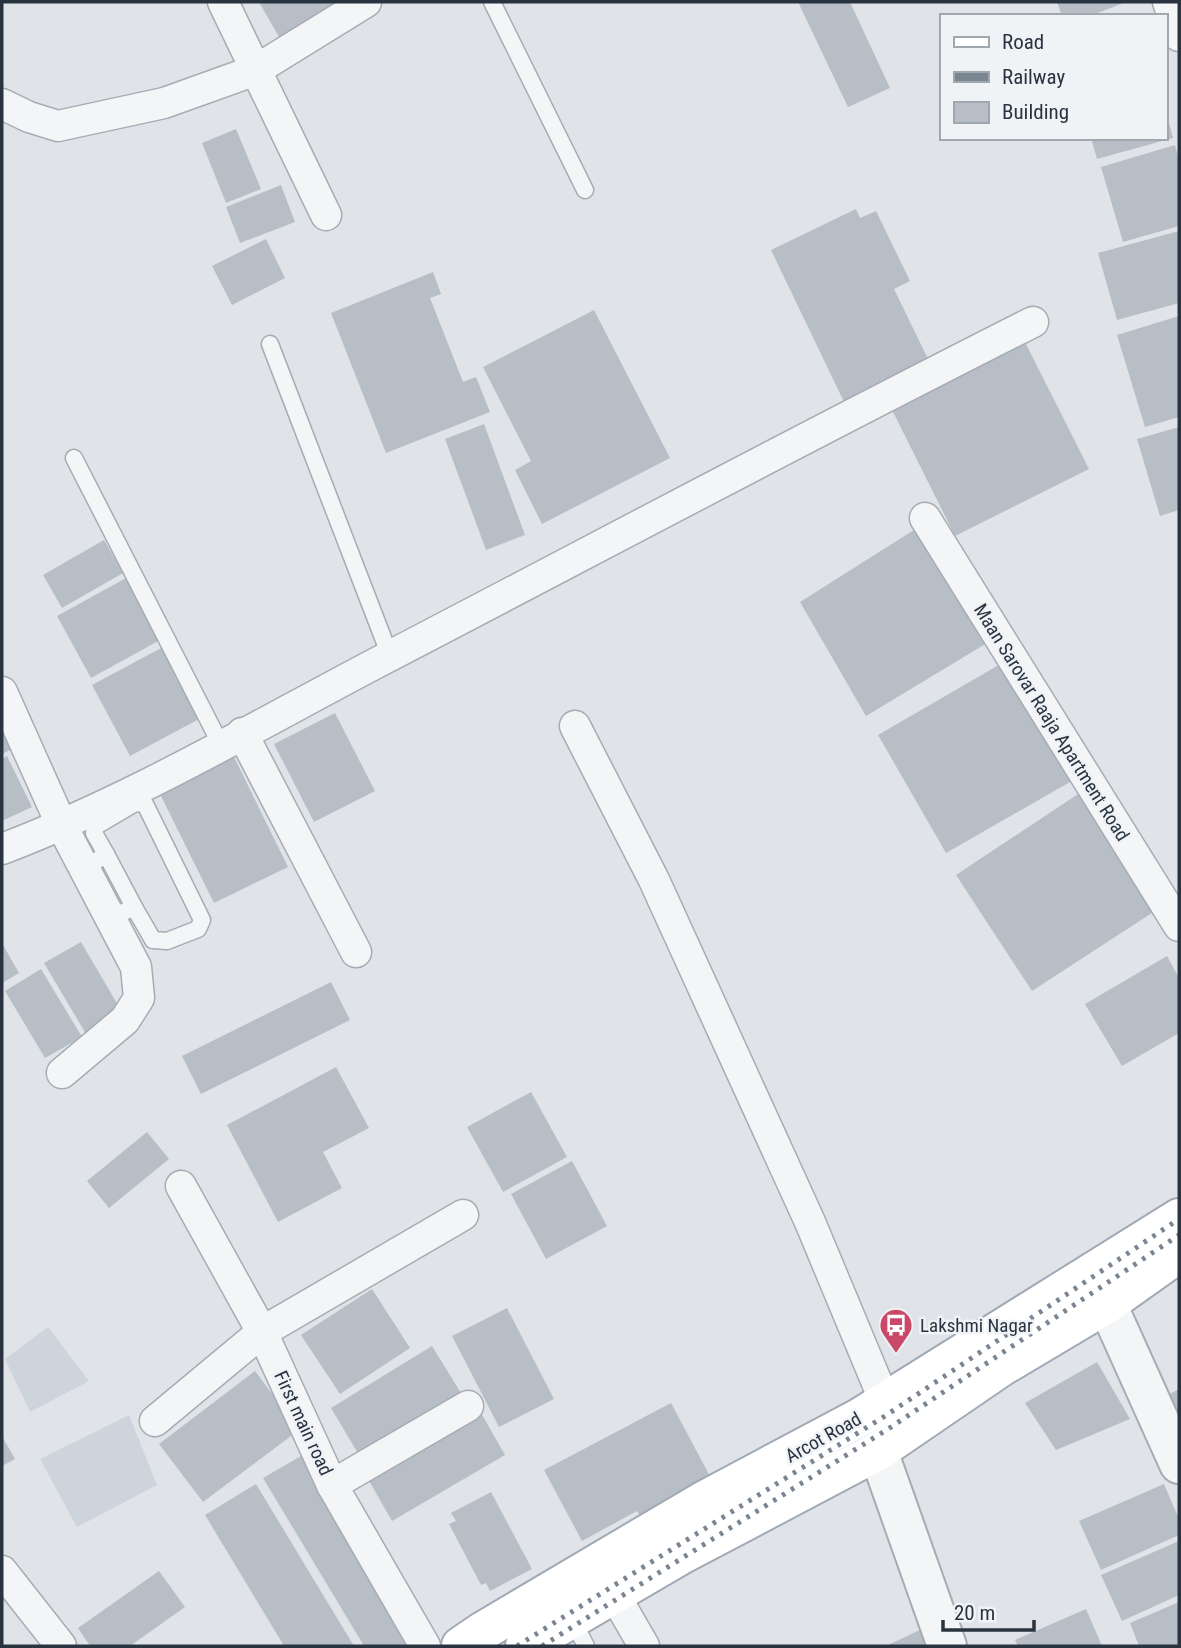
<svg xmlns="http://www.w3.org/2000/svg" width="1181" height="1648" font-family="'Roboto Condensed',sans-serif">
  <style>
    .built { fill: #ced4db }
    .building { fill: #b8bec6 }
    .lines { fill: none; stroke-linecap: round; stroke-linejoin: round }
    .service-casing { stroke: #a5acb3; stroke-width: 19 }
    .minor-casing { stroke: #a5acb3; stroke-width: 33 }
    .tertiary-casing { stroke: #a5acb3; stroke-width: 42 }
    .primary-casing { stroke: #a0aab4; stroke-width: 42 }
    .service { stroke: #f3f5f7; stroke-width: 16 }
    .minor { stroke: #f3f5f7; stroke-width: 30 }
    .tertiary { stroke: #f3f5f7; stroke-width: 38 }
    .primary { stroke: #fff; stroke-width: 38 }
    .rail { stroke: #7a8592; stroke-width: 5; stroke-dasharray: 3.5 7; stroke-linecap: butt }
    .labels { text-anchor: middle; stroke-width: 5; stroke-linejoin: round; paint-order: stroke }
    .street-label { font-size: 19px; fill: #293440; stroke: #f0f3f6 }
    .poi-label { font-size: 19px; fill: #293440; stroke: #f0f3f6; text-anchor: start }
  </style>
  <rect width="100%" height="100%" fill="#e0e4e9"/>
  <g class="built">
    <polygon points="48,1327 89,1381 30,1412 5,1359"/>
    <polygon points="129,1415 157,1485 77,1527 40,1459"/>
  </g>
  <g class="building">
    <polygon points="259,2 339,2 279,37"/>
    <polygon points="798,2 850,2 890,88 848,107"/>
    <polygon points="1057,2 1126,2 1090,16 1062,16"/>
    <polygon points="1166,112 1173,138 1097,159 1091,138 1165,138"/>
    <polygon points="236,129 261,189 226,203 202,143"/>
    <polygon points="1175,145 1179,160 1179,226 1123,242 1101,167"/>
    <polygon points="281,185 295,222 240,243 226,207"/>
    <polygon points="856,209 860,218 876,211 910,281 894,289 930,363 845,404 771,250"/>
    <polygon points="1179,231 1179,303 1117,320 1098,253"/>
    <polygon points="266,239 285,278 232,305 212,266"/>
    <polygon points="433,272 441,294 430,298 463,382 476,377 490,412 386,453 331,313"/>
    <polygon points="594,310 670,458 542,524 515,470 531,461 483,367"/>
    <polygon points="1179,316 1179,417 1145,427 1117,335"/>
    <polygon points="1025,342 1089,469 955,536 891,408"/>
    <polygon points="484,424 525,535 486,550 445,439"/>
    <polygon points="1179,427 1179,510 1160,516 1137,439"/>
    <polygon points="914,530 987,643 866,716 800,602"/>
    <polygon points="104,540 123,573 62,608 43,575"/>
    <polygon points="126,578 160,640 91,678 57,616"/>
    <polygon points="163,647 201,718 130,756 92,685"/>
    <polygon points="1009,659 1077,778 946,853 878,735"/>
    <polygon points="335,713 375,791 314,822 274,744"/>
    <polygon points="2,727 12,749 2,754"/>
    <polygon points="7,756 32,807 2,821 2,759"/>
    <polygon points="234,757 288,867 214,903 160,794"/>
    <polygon points="1081,792 1158,909 1032,991 956,875"/>
    <polygon points="81,942 122,1012 86,1034 44,963"/>
    <polygon points="2,943 19,973 2,983"/>
    <polygon points="1167,956 1179,978 1179,1033 1122,1066 1085,1004"/>
    <polygon points="41,969 82,1037 45,1058 5,991"/>
    <polygon points="331,982 350,1020 201,1094 182,1056"/>
    <polygon points="336,1067 369,1128 323,1152 342,1188 278,1222 227,1125"/>
    <polygon points="531,1092 567,1157 503,1192 467,1127"/>
    <polygon points="147,1132 169,1159 109,1208 87,1181"/>
    <polygon points="572,1161 607,1226 546,1259 511,1194"/>
    <polygon points="372,1289 410,1348 340,1394 301,1335"/>
    <polygon points="507,1308 554,1399 499,1427 452,1336"/>
    <polygon points="432,1346 464,1398 362,1460 331,1408"/>
    <polygon points="1097,1362 1130,1419 1056,1450 1025,1403"/>
    <polygon points="255,1371 299,1430 203,1502 159,1444"/>
    <polygon points="1179,1389 1179,1447 1156,1401"/>
    <polygon points="671,1403 712,1480 641,1518 637,1511 582,1541 544,1470"/>
    <polygon points="481,1413 505,1455 392,1521 368,1479"/>
    <polygon points="2,1436 15,1459 2,1466"/>
    <polygon points="301,1456 416,1646 364,1646 263,1478"/>
    <polygon points="256,1484 354,1646 284,1646 205,1515"/>
    <polygon points="1164,1484 1179,1519 1179,1535 1101,1570 1079,1521"/>
    <polygon points="491,1492 532,1569 490,1591 486,1583 481,1585 449,1524 456,1521 451,1513"/>
    <polygon points="1179,1541 1179,1595 1122,1621 1101,1575"/>
    <polygon points="159,1571 185,1607 130,1646 90,1646 78,1628"/>
    <polygon points="1179,1602 1179,1646 1139,1646 1130,1623"/>
    <polygon points="1086,1609 1102,1646 1018,1646 1015,1640"/>
    <polygon points="924,1628 930,1646 886,1646"/>
  </g>
  <g class="lines">
    <defs>
      <g id="service">
        <polyline points="492,2 585,190"/>
        <polyline points="270,344 390,656"/>
        <polyline points="74,458 221,745"/>
        <polyline points="106,854 134,907"/>
        <polyline points="85,869 106,854 94,833 96,826 135,803 145,804 202,920 198,929 167,941 153,940 134,907 111,918"/>
        <polyline points="572,1619 586,1646"/>
      </g>
      <g id="minor">
        <polyline points="223,2 326,215"/>
        <polyline points="1168,2 1179,36"/>
        <polyline points="2,104 29,117 58,126 164,103 256,70 366,2"/>
        <polyline points="925,518 1179,926"/>
        <polyline points="2,692 62,826 136,967 139,998 125,1020 62,1073"/>
        <polyline points="575,726 654,880 810,1222 885,1402"/>
        <polyline points="242,733 356,952"/>
        <path d="M2,849C133,799 258,725 382,660C599,547 814,432 1033,322"/>
        <polyline points="181,1186 262,1332 332,1485 468,1406"/>
        <polyline points="155,1421 262,1332 463,1215"/>
        <polyline points="332,1485 425,1646"/>
        <polyline points="2,1571 61,1646"/>
        <polyline points="614,1594 644,1646"/>
      </g>
      <g id="tertiary">
        <polyline points="1107,1304 1179,1464"/>
        <polyline points="878,1451 947,1646"/>
      </g>
      <g id="primary">
        <polyline points="461,1646 483,1631 703,1501 859,1418 1179,1218"/>
        <polyline points="525,1646 679,1556 878,1451 1001,1367 1107,1304 1179,1253"/>
      </g>
    </defs>
    <use href="#service" class="service-casing"/>
    <use href="#minor" class="minor-casing"/>
    <use href="#tertiary" class="tertiary-casing"/>
    <use href="#primary" class="primary-casing"/>
    <use href="#service" class="service"/>
    <use href="#minor" class="minor"/>
    <use href="#tertiary" class="tertiary"/>
    <use href="#primary" class="primary"/>
    <g class="rail">
      <polyline points="517,1646 885,1416 1179,1219"/>
      <polyline points="542,1646 888,1429 1179,1235"/>
    </g>
  </g>
  <defs>
    <symbol id="bus-pin" viewBox="-11 -11 22 30"><path d="M0 17L-7.5 6A9.5 9.5 0 1 1 7.5 6Z" fill="#ca4968" stroke="#f0f3f6"/><path d="M-5-6H5V4H4V6H2V4H-2V6H-4V4H-5ZM-3.5-4V0h7V-4ZM-3.5 1.2v1.5H-2V1.2ZM2 1.2v1.5H3.5V1.2Z" fill="#fff"/></symbol>
  </defs>
  <g fill-rule="evenodd">
    <use href="#bus-pin" x="877" y="1306" width="38" height="52"/>
  </g>
  <g class="labels">
    <g class="street-label">
      <text transform="translate(1052 722) rotate(58)" y="7">Maan Sarovar Raaja Apartment Road</text>
      <text transform="translate(304 1423) rotate(65)" y="7">First main road</text>
      <text transform="translate(823 1437) rotate(-29)" y="7">Arcot Road</text>
    </g>
    <g class="poi-label">
      <text x="920" y="1332">Lakshmi Nagar</text>
    </g>
  </g>
  <rect width="1181" height="1648" fill="none" stroke="#293440" stroke-width="7"/>
  <rect x="940" y="14" width="228" height="126" fill="#f0f3f6" stroke="#a0a7ad" stroke-width="2"/>
  <rect x="954" y="37" width="35" height="10" fill="#ffffff" stroke="#a0a7ad" stroke-width="2"/>
  <text x="1002" y="49" font-size="21" fill="#293440">Road</text>
  <rect x="954" y="72" width="35" height="10" fill="#7a8592" stroke="#a0a7ad" stroke-width="2"/>
  <text x="1002" y="84" font-size="21" fill="#293440">Railway</text>
  <rect x="954" y="102" width="35" height="21" fill="#b8bec6" stroke="#a0a7ad" stroke-width="2"/>
  <text x="1002" y="119" font-size="21" fill="#293440">Building</text>
  <path d="M943 1620v10h91v-10" fill="none" stroke="#293440" stroke-width="3.5"/>
  <text x="954" y="1620" font-size="21" fill="#293440" stroke="#f0f3f6" stroke-width="5" paint-order="stroke">20 m</text>
</svg>
